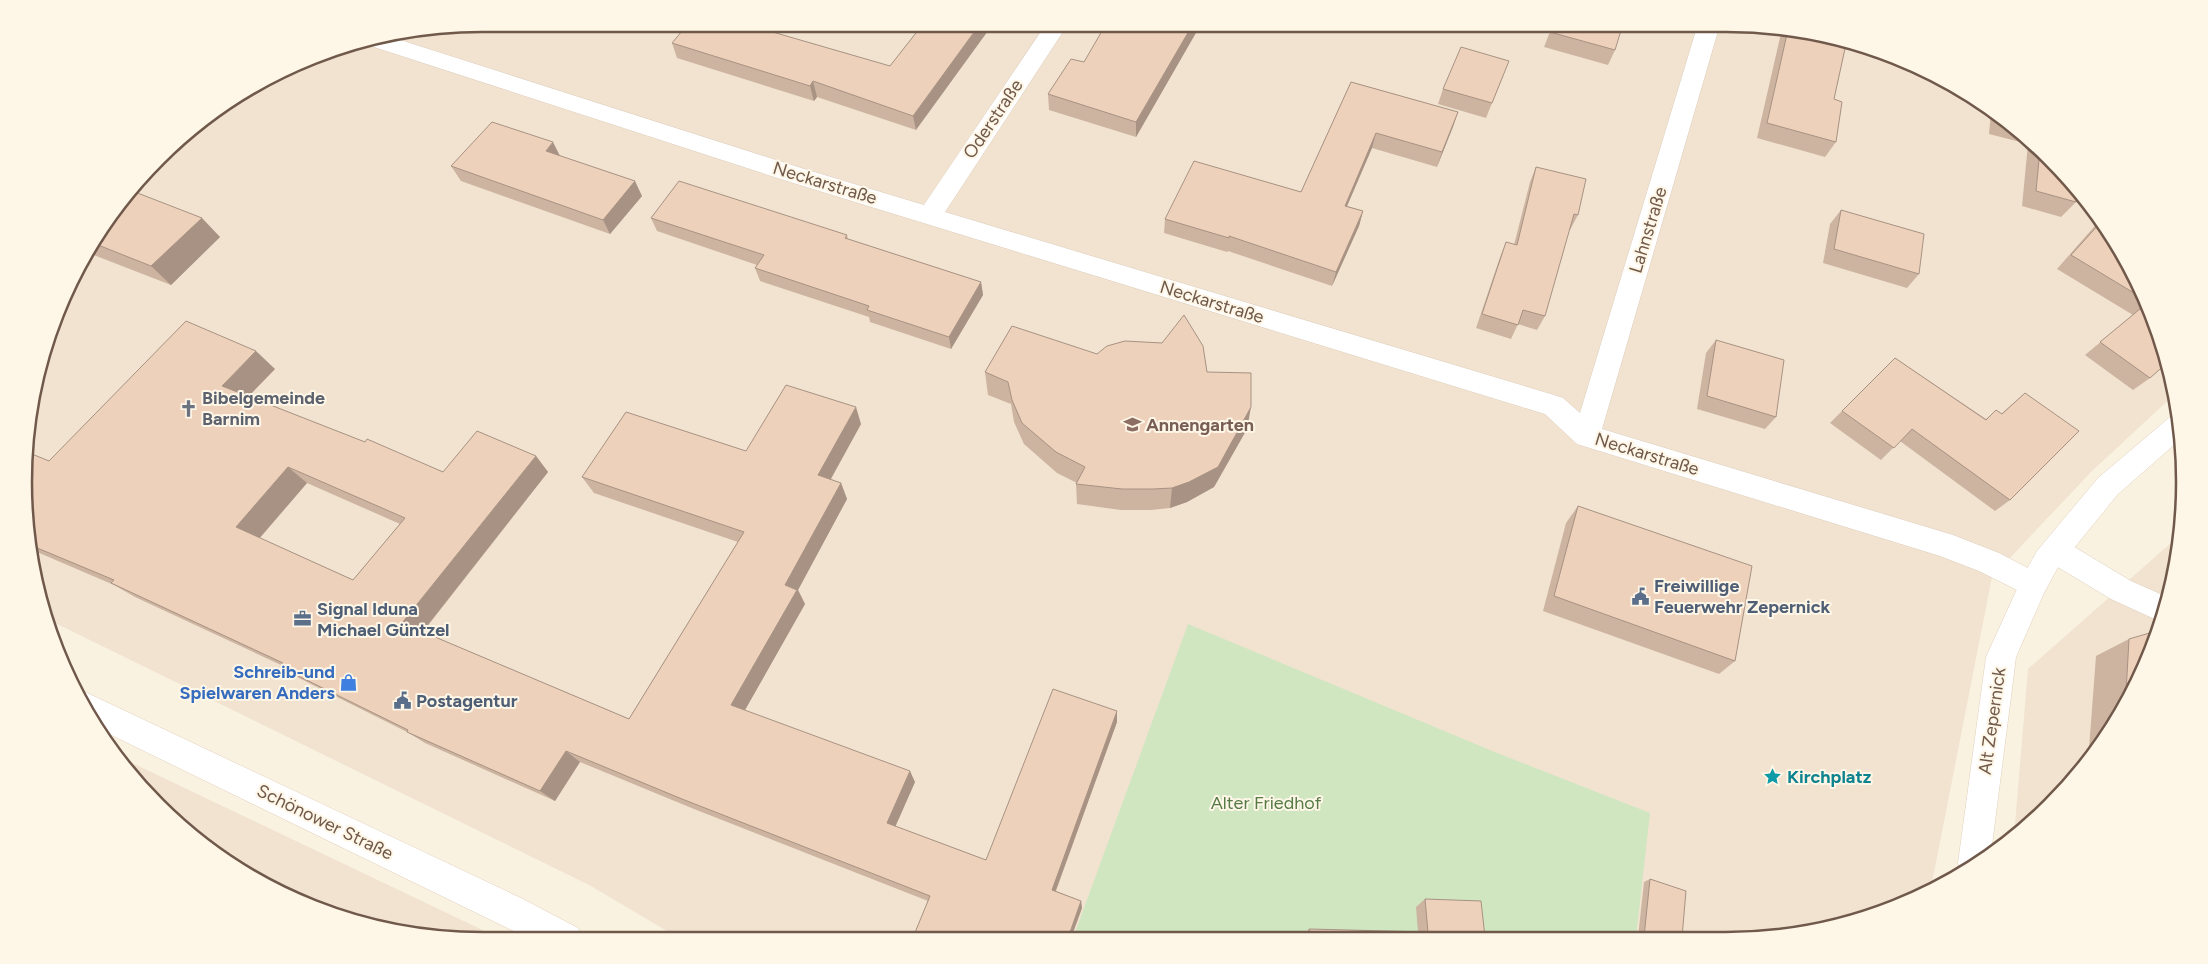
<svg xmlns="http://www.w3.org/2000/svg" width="2208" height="964" font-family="Figtree,sans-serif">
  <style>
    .residential { fill: #f1e3d0 }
    .green { fill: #cfe6c1 }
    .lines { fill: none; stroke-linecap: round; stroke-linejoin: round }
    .street-casing { stroke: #decebe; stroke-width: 1 }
    .secondary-casing { stroke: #e2cfbc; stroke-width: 1 }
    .street { fill: #fff; fill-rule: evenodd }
    .secondary { fill: #fff; fill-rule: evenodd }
    .wall { fill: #cdb4a1; fill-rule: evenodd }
    .shaded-wall { fill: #a79283 }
    .building { fill: #eed1bb; stroke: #a79283; fill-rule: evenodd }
    .labels { text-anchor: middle; stroke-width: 4; stroke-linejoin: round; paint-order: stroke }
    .street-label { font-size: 18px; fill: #70594a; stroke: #fef6e7 }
    .worship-label { font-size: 18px; font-weight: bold; fill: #5b616d; stroke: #fef6e7; text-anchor: start }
    .education-label { font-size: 18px; font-weight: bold; fill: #785e54; stroke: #fef6e7; text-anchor: start }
    .service-label { font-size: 18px; font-weight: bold; fill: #4e5e75; stroke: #fef6e7; text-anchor: start }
    .shop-label { font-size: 18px; font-weight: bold; fill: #366cbe; stroke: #fef6e7; text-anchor: end }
    .culture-label { font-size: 18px; font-weight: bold; fill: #0d838f; stroke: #fef6e7; text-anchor: start }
    .park-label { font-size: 18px; fill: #547a46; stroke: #fef6e7 }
    .rim { fill: none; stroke: #70594a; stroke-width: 2.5 }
  </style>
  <rect width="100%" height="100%" fill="#faf2e1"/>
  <g class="residential">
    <polygon points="482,24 1726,24 1874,48 1955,85 2028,138 2090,203 2137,280 2169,364 2174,395 2092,471 1992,577 1931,888 1902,905 1786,936 682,940 591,886 51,621 33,571 24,482 33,393 85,253 180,137 253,85 334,48"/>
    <polygon points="2181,534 2160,630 2090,761 2014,836 2028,669"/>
    <polygon points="124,759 491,934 501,940 482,940 334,916 253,879 180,827"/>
  </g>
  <polygon class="green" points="1188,624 1497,753 1650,813 1636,937 1073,938"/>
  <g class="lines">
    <defs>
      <g id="street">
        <polygon points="1046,24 1068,24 945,212 1554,395 1563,398 1580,413 1698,24 1720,24 1602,429 1953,535 1999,553 2043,576 2047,585 2043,594 2033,598 1979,571 1940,556 1577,444 1545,414 787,181 371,46 369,42 394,38 801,168 924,205"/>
        <polygon points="2056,538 2066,542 2131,581 2167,597 2161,622 2111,599 2046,560 2042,551 2046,542"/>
      </g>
      <g id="secondary">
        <polygon points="2177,414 2181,439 2118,494 2057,569 2044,593 2016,657 1991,853 1961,871 1958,863 1986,657 2023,576 2037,551 2098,478 2170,417"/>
        <polygon points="83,691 523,899 578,928 583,940 532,940 101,730 85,711 78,693"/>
      </g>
    </defs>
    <use href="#street" class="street-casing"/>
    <use href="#secondary" class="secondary-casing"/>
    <use href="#street" class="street"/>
    <use href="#secondary" class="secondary"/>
  </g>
  <g class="wall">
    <polygon points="923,24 916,130 817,97 814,101 677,58 672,43 890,66"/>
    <polygon points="1201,24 1136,137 1049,110 1048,94 1084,62"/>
    <polygon points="1553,24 1615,50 1608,65 1544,47"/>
    <polygon points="1781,33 1846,44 1834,99 1836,142 1825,157 1757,138"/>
    <polygon points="1503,76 1486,118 1438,104 1443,89"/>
    <polygon points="1351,82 1458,112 1437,167 1372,148 1347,206 1363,211 1359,226 1332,286 1228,251 1227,252 1164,233 1165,219 1301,192"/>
    <polygon points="1991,111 2028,138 2076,188 2076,202 2061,217 2022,206 2028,144 1989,134"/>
    <polygon points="561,156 642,196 610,234 461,181 451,166"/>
    <polygon points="1536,167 1578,215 1570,230 1569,230 1545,316 1537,330 1518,324 1511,339 1476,328 1500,257 1506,242 1514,245 1530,182"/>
    <polygon points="135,192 220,237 171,285 86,252"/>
    <polygon points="1841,210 1919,274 1907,288 1823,263 1830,224"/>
    <polygon points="651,218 847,235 848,239 981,282 983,295 951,349 870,322 869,317 760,281 755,268 757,265 657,231"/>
    <polygon points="2100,220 2137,280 2168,362 2150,378 2133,390 2085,355 2133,315 2057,269"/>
    <polygon points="1716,340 1776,417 1765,429 1697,409 1706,353"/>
    <polygon points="1097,354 1207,372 1247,429 1214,487 1187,502 1170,508 1151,510 1121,510 1077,504 1076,484 1077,483 1057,473 1024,444 1014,422 1011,404 988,395 985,372"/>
    <polygon points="1895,358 1986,419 1996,410 2001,414 2025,393 2010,500 1995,511 1900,441 1881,460 1830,423"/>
    <path d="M275,369L248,397L443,472L536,456L548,472L423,632L629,719L738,542L594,493L582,477L746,451L861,424L831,479L841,483L847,499L798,590L805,604L745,710L915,782L895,826L986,860L1117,722L1056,891L1081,901L1082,908L1071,938L917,939L914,935L928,901L694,809L580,762L555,801L425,743L407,732L301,679L280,667L281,665L135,597L114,585L30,549L24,482L49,461ZM307,483L400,524L353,580L260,538Z"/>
    <polygon points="1578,506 1735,661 1719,674 1543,611 1566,523"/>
    <polygon points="2158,634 2090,761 2088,762 2096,656 2129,639"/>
    <polygon points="1650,879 1682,937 1638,937 1644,882"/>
    <polygon points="1425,899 1485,937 1304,938 1303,937 1309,929 1418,932 1416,907"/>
  </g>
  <g class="shaded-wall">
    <polygon points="980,24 993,24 916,130 913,116"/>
    <polygon points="1193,24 1201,24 1136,137 1136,122"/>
    <polygon points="813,81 817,97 814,101 810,86"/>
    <polygon points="1458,112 1453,127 1437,167 1442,152"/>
    <polygon points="1376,133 1372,148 1341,220 1345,206"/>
    <polygon points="553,142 561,158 546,151"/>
    <polygon points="635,181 642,196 610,234 603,220"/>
    <polygon points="1363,211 1359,226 1332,286 1336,272"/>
    <polygon points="202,218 220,237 171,285 151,266"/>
    <polygon points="981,282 983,295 951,349 949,337"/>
    <polygon points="256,351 275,369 241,404 222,386"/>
    <polygon points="856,407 861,424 824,491 818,475"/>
    <polygon points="1251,407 1247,429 1214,487 1187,502 1170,508 1172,488"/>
    <polygon points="536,456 548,472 419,636 402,623"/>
    <polygon points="288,467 307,483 256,542 236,527"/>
    <polygon points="841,483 847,499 798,590 805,604 741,717 731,705 785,585"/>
    <polygon points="1117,711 1117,722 1053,898 1052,890"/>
    <polygon points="566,751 580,762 555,801 540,791"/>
    <polygon points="910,771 915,782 893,832 887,823"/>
    <polygon points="1081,901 1082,908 1071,938 1068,938"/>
  </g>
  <g class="building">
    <polygon points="688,24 745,24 890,66 923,24 980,24 913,116 813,81 810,86 672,43"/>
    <polygon points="1106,24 1193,24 1136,122 1048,94 1071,59 1084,62"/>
    <polygon points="1553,24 1623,24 1615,50 1550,32"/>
    <polygon points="1787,34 1846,44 1834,99 1842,102 1836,142 1767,123"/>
    <polygon points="1461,47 1509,61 1492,103 1443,89"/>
    <polygon points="1351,82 1458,112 1442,152 1376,133 1345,206 1363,211 1336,272 1229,236 1229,238 1165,219 1194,161 1301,192"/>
    <polygon points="492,122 553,142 546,151 635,181 603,220 451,166"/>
    <polygon points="2040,150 2076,188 2076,202 2036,191"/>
    <polygon points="1536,167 1586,179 1578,215 1574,214 1545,316 1523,310 1518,325 1482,314 1506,242 1517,245"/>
    <polygon points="679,181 847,235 845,238 981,282 949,337 867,310 869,306 755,268 764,255 651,218"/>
    <polygon points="135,192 202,218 151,266 93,243"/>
    <polygon points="1841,210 1924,234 1919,274 1834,249"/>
    <polygon points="2101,222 2137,280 2144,299 2071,255"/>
    <polygon points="2146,304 2168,362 2150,378 2100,342"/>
    <polygon points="1184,315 1203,346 1207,372 1251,373 1251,407 1218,467 1189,482 1172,488 1153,489 1122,489 1076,484 1085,467 1056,452 1022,423 1012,400 1008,382 985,372 1012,326 1097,354 1107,346 1125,341 1162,343"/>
    <path d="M186,321L256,351L222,386L365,442L367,439L443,472L477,431L536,456L402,623L629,719L744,532L582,477L626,412L746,451L786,385L856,407L818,475L841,483L785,585L797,590L731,705L910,771L887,823L986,860L1053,689L1117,711L1052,890L1081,901L1068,938L924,939L914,935L930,896L682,799L566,751L540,791L407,732L408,730L280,667L283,663L111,583L114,580L30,545L24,482L27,452L49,461ZM288,467L405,518L353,580L236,527Z"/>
    <polygon points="1716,340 1784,360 1776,417 1707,396"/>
    <polygon points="1895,358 1986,420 1996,410 2002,414 2025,393 2079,431 2010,500 1912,429 1894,448 1842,411"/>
    <polygon points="1578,506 1752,566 1735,661 1554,596"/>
    <polygon points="2153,632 2158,634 2126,693 2129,639"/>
    <polygon points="1650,879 1686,891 1682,937 1644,937"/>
    <polygon points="1425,899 1481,901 1485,937 1310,938 1309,929 1428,932"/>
  </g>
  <defs>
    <symbol id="church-bare" viewBox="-9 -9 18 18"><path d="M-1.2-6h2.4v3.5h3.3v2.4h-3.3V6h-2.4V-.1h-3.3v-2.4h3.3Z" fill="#6b7280" stroke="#fef6e7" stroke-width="2.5" paint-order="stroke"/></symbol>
    <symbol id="school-bare" viewBox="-9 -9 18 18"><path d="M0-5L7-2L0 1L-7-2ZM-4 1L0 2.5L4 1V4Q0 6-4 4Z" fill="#8d6e63" stroke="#fef6e7" stroke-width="2.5" paint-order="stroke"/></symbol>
    <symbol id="civic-bare" viewBox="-9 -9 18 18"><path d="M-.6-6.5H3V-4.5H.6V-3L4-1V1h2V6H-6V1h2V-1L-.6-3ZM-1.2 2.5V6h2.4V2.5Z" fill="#5c6f8a" stroke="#fef6e7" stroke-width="2.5" paint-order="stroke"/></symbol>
    <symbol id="office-bare" viewBox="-9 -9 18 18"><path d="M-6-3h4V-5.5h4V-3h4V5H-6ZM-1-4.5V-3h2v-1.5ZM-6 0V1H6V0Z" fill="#5c6f8a" stroke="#fef6e7" stroke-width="2.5" paint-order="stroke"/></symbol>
    <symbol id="shop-bare" viewBox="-9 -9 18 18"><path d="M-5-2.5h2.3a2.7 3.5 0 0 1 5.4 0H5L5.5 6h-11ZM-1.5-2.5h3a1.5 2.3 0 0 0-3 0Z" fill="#3f7fe0" stroke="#fef6e7" stroke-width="2.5" paint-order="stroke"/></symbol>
    <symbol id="sight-bare" viewBox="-9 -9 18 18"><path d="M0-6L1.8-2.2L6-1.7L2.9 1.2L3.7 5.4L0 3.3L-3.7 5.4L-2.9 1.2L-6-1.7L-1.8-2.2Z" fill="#0f9aa8" stroke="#fef6e7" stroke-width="2.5" paint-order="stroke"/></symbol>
  </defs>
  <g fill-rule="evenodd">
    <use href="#church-bare" x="176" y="396" width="25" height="25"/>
    <use href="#school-bare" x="1120" y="412" width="25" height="25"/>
    <use href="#civic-bare" x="1628" y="584" width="25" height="25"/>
    <use href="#office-bare" x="290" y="606" width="25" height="25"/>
    <use href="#shop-bare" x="336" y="670" width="25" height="25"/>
    <use href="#civic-bare" x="390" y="688" width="25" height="25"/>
    <use href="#sight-bare" x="1760" y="764" width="25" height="25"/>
  </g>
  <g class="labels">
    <g class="street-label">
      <text transform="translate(993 119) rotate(-56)" y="6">Oderstraße</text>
      <text transform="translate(825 183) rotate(17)" y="6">Neckarstraße</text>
      <text transform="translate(1648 230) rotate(-73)" y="6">Lahnstraße</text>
      <text transform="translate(1212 302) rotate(17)" y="6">Neckarstraße</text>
      <text transform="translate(1647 454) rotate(17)" y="6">Neckarstraße</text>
      <text transform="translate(1992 721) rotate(-82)" y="6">Alt Zepernick</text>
      <text transform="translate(325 822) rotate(26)" y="6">Schönower Straße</text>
    </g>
    <g class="worship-label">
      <text x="202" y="404">Bibelgemeinde<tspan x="202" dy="21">Barnim</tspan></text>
    </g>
    <g class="education-label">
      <text x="1146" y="431">Annengarten</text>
    </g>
    <g class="service-label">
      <text x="1654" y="592">Freiwillige<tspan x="1654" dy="21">Feuerwehr Zepernick</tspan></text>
      <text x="317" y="615">Signal Iduna<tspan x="317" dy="21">Michael Güntzel</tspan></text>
      <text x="416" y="707">Postagentur</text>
    </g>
    <g class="shop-label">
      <text x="335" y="678">Schreib-und<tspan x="335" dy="21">Spielwaren Anders</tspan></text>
    </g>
    <g class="culture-label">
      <text x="1787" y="783">Kirchplatz</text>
    </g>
    <g class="park-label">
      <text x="1266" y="809">Alter Friedhof</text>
    </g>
  </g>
  <path d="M0 0H2208V964H0ZM482 32H1726A450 450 0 0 1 2176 482V482A450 450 0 0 1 1726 932H482A450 450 0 0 1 32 482V482A450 450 0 0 1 482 32Z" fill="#fef6e7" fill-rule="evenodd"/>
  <path class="rim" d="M482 32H1726A450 450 0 0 1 2176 482V482A450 450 0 0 1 1726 932H482A450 450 0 0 1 32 482V482A450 450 0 0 1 482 32Z"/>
</svg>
